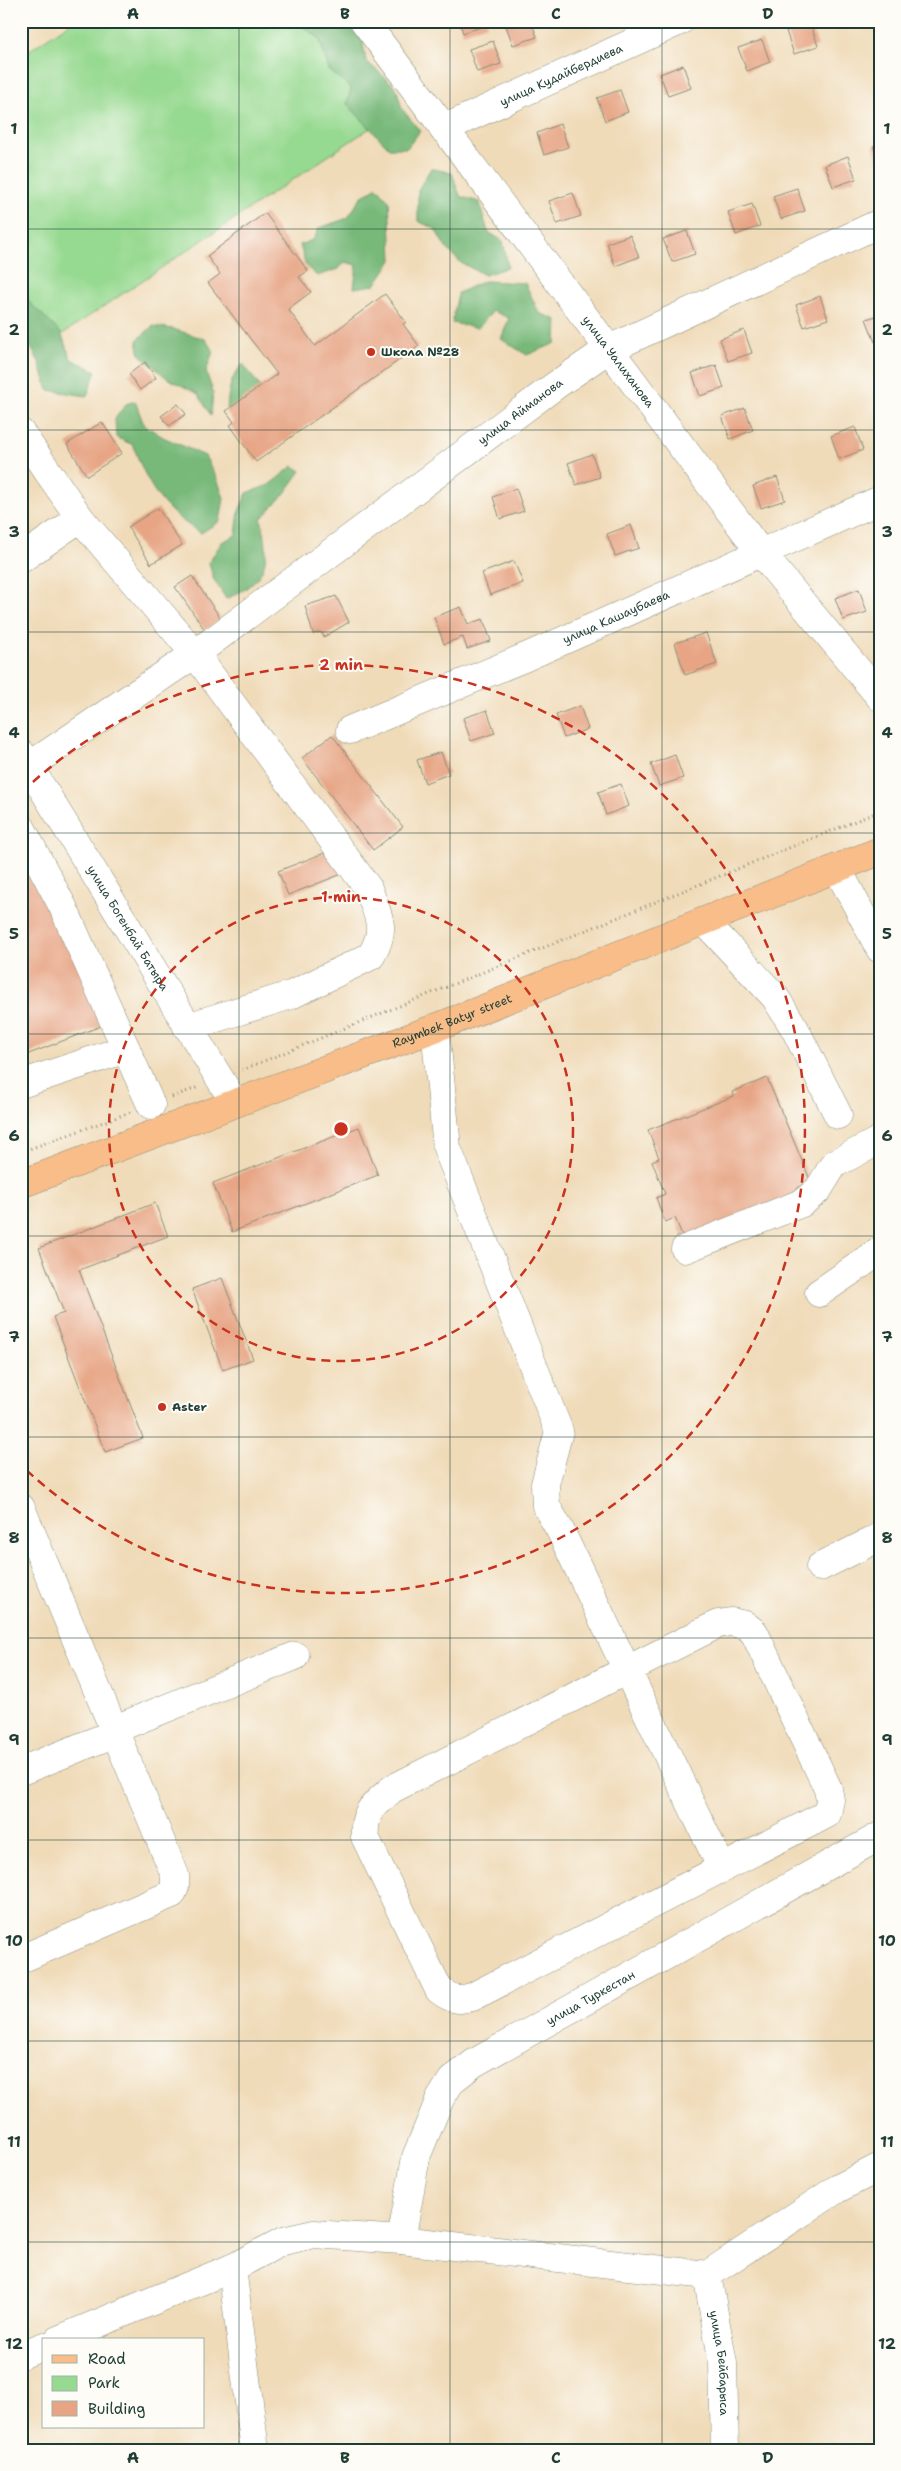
<svg xmlns="http://www.w3.org/2000/svg" width="901" height="2471" font-family="'Shantell Sans',sans-serif">
  <style>
    .green { fill: #96d990; stroke: #5a8b62 }
    .forest { fill: #78b97a; stroke: #4c7b57 }
    .building { fill: #e7a585 }
    .lines { fill: none; stroke-linecap: round; stroke-linejoin: round }
    .minor-casing { stroke: #888c76; stroke-width: 29 }
    .major-casing { stroke: #888c76; stroke-width: 29 }
    .path { stroke: #888c76; stroke-width: 3; stroke-dasharray: 1 4; stroke-linecap: butt }
    .minor { stroke: #fff; stroke-width: 28 }
    .major { stroke: #f8bd89; stroke-width: 28 }
    .grid { fill: none; stroke: #1f3d34; stroke-width: 1; stroke-opacity: 0.55 }
    .ring { fill: none; stroke: #c8321e; stroke-width: 2.5; stroke-dasharray: 9 6 }
    .poi-dot { fill: #c8321e; stroke: #fdfcf7; stroke-width: 2 }
    .labels { text-anchor: middle; stroke-width: 4; stroke-linejoin: round; paint-order: stroke }
    .street-label { font-size: 12px; fill: #1f3d34; stroke: #fdfcf7 }
    .poi-label { font-size: 12px; font-weight: bold; fill: #1f3d34; stroke: #fdfcf7; text-anchor: start }
    .centre { fill: #c8321e; stroke: #fdfcf7; stroke-width: 2.5 }
    .ring-label { font-size: 15px; text-anchor: middle; font-weight: bold; fill: #c8321e; stroke: #fdfcf7; stroke-width: 4; stroke-linejoin: round; paint-order: stroke }
    .neatline { fill: none; stroke: #1f3d34; stroke-width: 2 }
    .grid-label { font-size: 16px; text-anchor: middle; font-weight: bold; fill: #1f3d34 }
  </style>
  <rect width="100%" height="100%" fill="#fdfcf7"/>
  <filter id="ink" filterUnits="userSpaceOnUse"><feTurbulence type="fractalNoise" baseFrequency=".02" numOctaves="2"/><feDisplacementMap in="SourceGraphic" scale="10" xChannelSelector="R" yChannelSelector="G"/><feConvolveMatrix kernelMatrix="1 2 1 2 8 2 1 2 1" color-interpolation-filters="sRGB"/></filter>
  <filter id="wash" filterUnits="userSpaceOnUse"><feTurbulence type="fractalNoise" baseFrequency=".0096" numOctaves="4" result="noise"/><feDisplacementMap in="SourceGraphic" scale="20" xChannelSelector="R" yChannelSelector="G"/><feGaussianBlur stdDeviation="1.12" result="paint"/><feColorMatrix in="noise" values="0 0 0 0 0 0 0 0 0 0 0 0 0 0 0 0 0 1.4 0 .05"/><feComposite in="paint" operator="in"/></filter>
  <g filter="url(#wash)">
    <rect width="100%" height="100%" fill="#f0dbb9"/>
    <polygon class="green" points="73,21 320,21 385,118 52,341 21,296 21,56"/>
    <g class="forest">
      <polygon points="295,21 344,21 361,32 366,61 396,87 402,109 420,131 407,148 389,148 347,104 351,88 329,70 319,38"/>
      <polygon points="431,168 452,173 460,196 479,202 488,232 503,241 508,267 485,275 461,263 446,248 435,229 418,221 418,190"/>
      <polygon points="377,187 389,201 392,260 375,285 354,288 357,265 345,262 339,269 317,276 306,266 300,245 314,239 319,228 348,218 361,197"/>
      <polygon points="21,276 29,302 61,333 71,359 96,371 87,396 48,390 39,362 21,329"/>
      <polygon points="484,281 525,283 539,313 557,320 556,343 527,355 501,339 509,318 493,311 478,328 452,323 458,293"/>
      <polygon points="153,326 173,329 205,339 213,351 206,372 213,392 211,416 198,394 167,378 140,355 137,340"/>
      <path d="M243,364L264,392L227,411C228,392 230,377 243,364Z"/>
      <path d="M135,401L144,425L163,437L205,456L217,479L224,498L220,521L201,533C162,510 149,488 133,445L116,437L115,419L126,404Z"/>
      <path d="M293,466L301,471L285,493L261,519C272,561 267,581 226,599L213,578L209,562L222,542L236,535L239,511L247,493L269,485Z"/>
    </g>
    <g id="blocks">
      <g class="building">
        <polygon points="459,21 486,21 487,25 463,33"/>
        <polygon points="508,21 531,21 537,37 513,45 505,23"/>
        <polygon points="810,23 818,46 794,54 786,31"/>
        <polygon points="762,40 770,62 747,71 738,48"/>
        <polygon points="493,41 501,64 477,72 469,49"/>
        <polygon points="683,65 691,88 668,96 660,74"/>
        <polygon points="620,90 628,112 605,121 597,98"/>
        <polygon points="560,124 568,147 544,155 537,133"/>
        <polygon points="880,144 880,165 873,146"/>
        <polygon points="848,156 856,179 833,187 825,165"/>
        <polygon points="797,188 805,211 781,219 773,196"/>
        <polygon points="573,193 581,216 557,224 549,201"/>
        <polygon points="752,204 760,226 736,235 728,212"/>
        <polygon points="265,213 308,271 299,277 311,292 288,309 315,346 385,294 406,322 403,324 419,346 256,462 230,425 234,422 226,411 277,374 208,283 220,274 207,256"/>
        <polygon points="687,231 695,254 672,262 663,239"/>
        <polygon points="630,235 639,257 615,266 607,243"/>
        <polygon points="820,296 828,319 804,327 796,305"/>
        <polygon points="880,315 880,340 875,342 866,319"/>
        <polygon points="744,330 752,353 728,361 720,339"/>
        <polygon points="145,362 156,378 140,390 129,374"/>
        <polygon points="716,365 724,388 700,396 692,373"/>
        <polygon points="178,404 186,414 169,426 161,416"/>
        <polygon points="745,408 753,430 730,439 722,416"/>
        <polygon points="102,422 122,453 87,476 67,444"/>
        <polygon points="855,427 863,450 839,459 831,436"/>
        <polygon points="592,454 600,477 576,485 568,463"/>
        <polygon points="777,477 785,500 761,508 753,486"/>
        <polygon points="516,488 524,511 500,519 493,497"/>
        <polygon points="158,508 182,545 151,564 128,527"/>
        <polygon points="631,525 639,548 615,556 607,534"/>
        <polygon points="514,561 523,583 490,595 482,573"/>
        <polygon points="192,576 221,619 205,630 175,587"/>
        <polygon points="859,589 867,612 843,620 835,598"/>
        <polygon points="336,596 349,622 324,637 321,632 313,634 305,606"/>
        <polygon points="461,607 468,624 483,619 491,641 467,649 463,637 444,644 434,617"/>
        <polygon points="706,633 717,664 685,675 675,643"/>
        <polygon points="580,706 588,729 564,738 556,715"/>
        <polygon points="487,710 495,733 471,741 463,718"/>
        <polygon points="332,735 403,827 373,850 302,758"/>
        <polygon points="441,752 449,774 425,783 417,760"/>
        <polygon points="675,755 683,778 659,786 651,764"/>
        <polygon points="621,784 629,806 606,815 598,792"/>
        <polygon points="32,846 101,1026 21,1057 21,850"/>
        <polygon points="332,850 342,874 288,895 278,871"/>
        <polygon points="767,1078 814,1189 685,1242 675,1218 665,1222 656,1198 665,1194 652,1161 659,1158 648,1130 734,1096 732,1092"/>
        <polygon points="359,1127 378,1175 232,1232 213,1183"/>
        <polygon points="155,1203 168,1236 79,1270 143,1438 105,1452 53,1317 64,1313 39,1248"/>
        <polygon points="222,1278 253,1359 223,1370 192,1289"/>
      </g>
    </g>
  </g>
  <g filter="url(#ink)">
    <use href="#blocks" fill-opacity="0" stroke="#888c76" stroke-width="1"/>
    <g class="lines">
      <defs>
        <g id="minor">
          <path id="s1" d="M364,21L761,553L880,697"/>
          <path id="s2" d="M443,129L680,21"/>
          <path d="M21,433L80,518L195,654L368,888C378,917 388,927 371,956L291,995L187,1027"/>
          <polyline points="21,559 80,518"/>
          <path id="s3" d="M350,730L526,657L880,500"/>
          <path id="s4" d="M21,753L234,1102"/>
          <path id="s5" d="M29,766L195,654L556,385L607,350L880,223"/>
          <polyline points="21,827 63,907 151,1105"/>
          <polyline points="837,868 880,949"/>
          <polyline points="705,922 775,997 795,1029 838,1115"/>
          <polyline points="435,1028 447,1148 559,1431 545,1484 546,1506 560,1530 722,1869"/>
          <polyline points="21,1084 126,1049"/>
          <polyline points="685,1249 802,1203 818,1190 834,1164 880,1140"/>
          <polyline points="819,1293 880,1251"/>
          <polyline points="21,1508 175,1875 175,1887 172,1894 21,1959"/>
          <polyline points="820,1567 880,1537"/>
          <path d="M731,1622L745,1625L754,1632L828,1789L830,1800L827,1814L472,1997C458,2001 451,1999 439,1990L365,1837C363,1811 374,1805 392,1789L718,1624Z"/>
          <polyline points="21,1771 108,1736 115,1729 295,1656"/>
          <path id="s6" d="M401,2240L416,2157L440,2099L452,2080L474,2063L880,1836"/>
          <polyline points="232,2268 255,2450"/>
          <path id="s7" d="M707,2275L723,2363L725,2450"/>
          <polyline points="58,2340 232,2268 283,2241 314,2234 401,2240 707,2275 837,2189 880,2167"/>
          <polyline points="21,2355 44,2346"/>
        </g>
        <g id="major">
          <path id="s8" d="M21,1184L435,1028L880,851"/>
        </g>
      </defs>
      <use href="#minor" class="minor-casing"/>
      <use href="#major" class="major-casing"/>
      <g class="path">
        <polyline points="242,1070 880,811"/>
        <polyline points="172,1097 199,1087"/>
        <polyline points="21,1152 131,1112"/>
      </g>
      <use href="#minor" class="minor"/>
      <use href="#major" class="major"/>
    </g>
  </g>
  <path class="grid" d="M239,21V2450M450,21V2450M662,21V2450M21,229H880M21,430H880M21,632H880M21,833H880M21,1034H880M21,1236H880M21,1437H880M21,1638H880M21,1840H880M21,2041H880M21,2242H880"/>
  <g class="ring">
    <circle cx="341" cy="1129" r="232"/>
    <path d="M22 792A464 464 0 1 1 22 1466"/>
  </g>
  <g class="poi-dot">
    <circle cx="371" cy="352" r="5"/>
    <circle cx="162" cy="1407" r="5"/>
  </g>
  <g class="labels">
    <g class="street-label">
      <text dy="4" stroke="none"><textPath href="#s2" startOffset="130">улица Кудайбердиева</textPath></text>
      <text dy="4" stroke="none"><textPath href="#s1" startOffset="425">улица Уалиханова</textPath></text>
      <text dy="4" stroke="none"><textPath href="#s5" startOffset="606">улица Айманова</textPath></text>
      <text dy="4" stroke="none"><textPath href="#s3" startOffset="289">улица Кашаубаева</textPath></text>
      <text dy="4" stroke="none"><textPath href="#s4" startOffset="205">улица Богенбай Батыра</textPath></text>
      <text dy="4" stroke="none"><textPath href="#s8" startOffset="461">Raymbek Batyr street</textPath></text>
      <text dy="4" stroke="none"><textPath href="#s6" startOffset="331">улица Туркестан</textPath></text>
      <text dy="4" stroke="none"><textPath href="#s7" startOffset="89">улица Бейбарыса</textPath></text>
    </g>
    <g class="poi-label">
      <text x="381" y="356">Школа №28</text>
      <text x="172" y="1411">Aster</text>
    </g>
  </g>
  <circle cx="341" cy="1129" r="8" class="centre"/>
  <g class="ring-label">
    <text x="341" y="670">2 min</text>
    <text x="341" y="902">1 min</text>
  </g>
  <rect width="901" height="2471" fill="none" stroke="#fdfcf7" stroke-width="55"/>
  <rect x="42" y="2338" width="162" height="90" fill="#fdfcf7" stroke="#a4b0a9"/>
  <rect x="52" y="2355" width="25" height="8" fill="#f8bd89" stroke="#a4b0a9"/>
  <text x="88" y="2364" font-size="15" fill="#1f3d34">Road</text>
  <rect x="52" y="2376" width="25" height="15" fill="#96d990" stroke="#a4b0a9"/>
  <text x="88" y="2388" font-size="15" fill="#1f3d34">Park</text>
  <rect x="52" y="2401" width="25" height="15" fill="#e7a585" stroke="#a4b0a9"/>
  <text x="88" y="2414" font-size="15" fill="#1f3d34">Building</text>
  <rect x="28" y="28" width="846" height="2416" class="neatline"/>
  <g class="grid-label">
    <text x="133" y="19">A</text>
    <text x="345" y="19">B</text>
    <text x="556" y="19">C</text>
    <text x="768" y="19">D</text>
    <text x="14" y="134">1</text>
    <text x="887" y="134">1</text>
    <text x="14" y="335">2</text>
    <text x="887" y="335">2</text>
    <text x="14" y="537">3</text>
    <text x="887" y="537">3</text>
    <text x="14" y="738">4</text>
    <text x="887" y="738">4</text>
    <text x="14" y="939">5</text>
    <text x="887" y="939">5</text>
    <text x="14" y="1141">6</text>
    <text x="887" y="1141">6</text>
    <text x="14" y="1342">7</text>
    <text x="887" y="1342">7</text>
    <text x="14" y="1543">8</text>
    <text x="887" y="1543">8</text>
    <text x="14" y="1745">9</text>
    <text x="887" y="1745">9</text>
    <text x="14" y="1946">10</text>
    <text x="887" y="1946">10</text>
    <text x="14" y="2147">11</text>
    <text x="887" y="2147">11</text>
    <text x="14" y="2349">12</text>
    <text x="887" y="2349">12</text>
    <text x="133" y="2463">A</text>
    <text x="345" y="2463">B</text>
    <text x="556" y="2463">C</text>
    <text x="768" y="2463">D</text>
  </g>
</svg>
